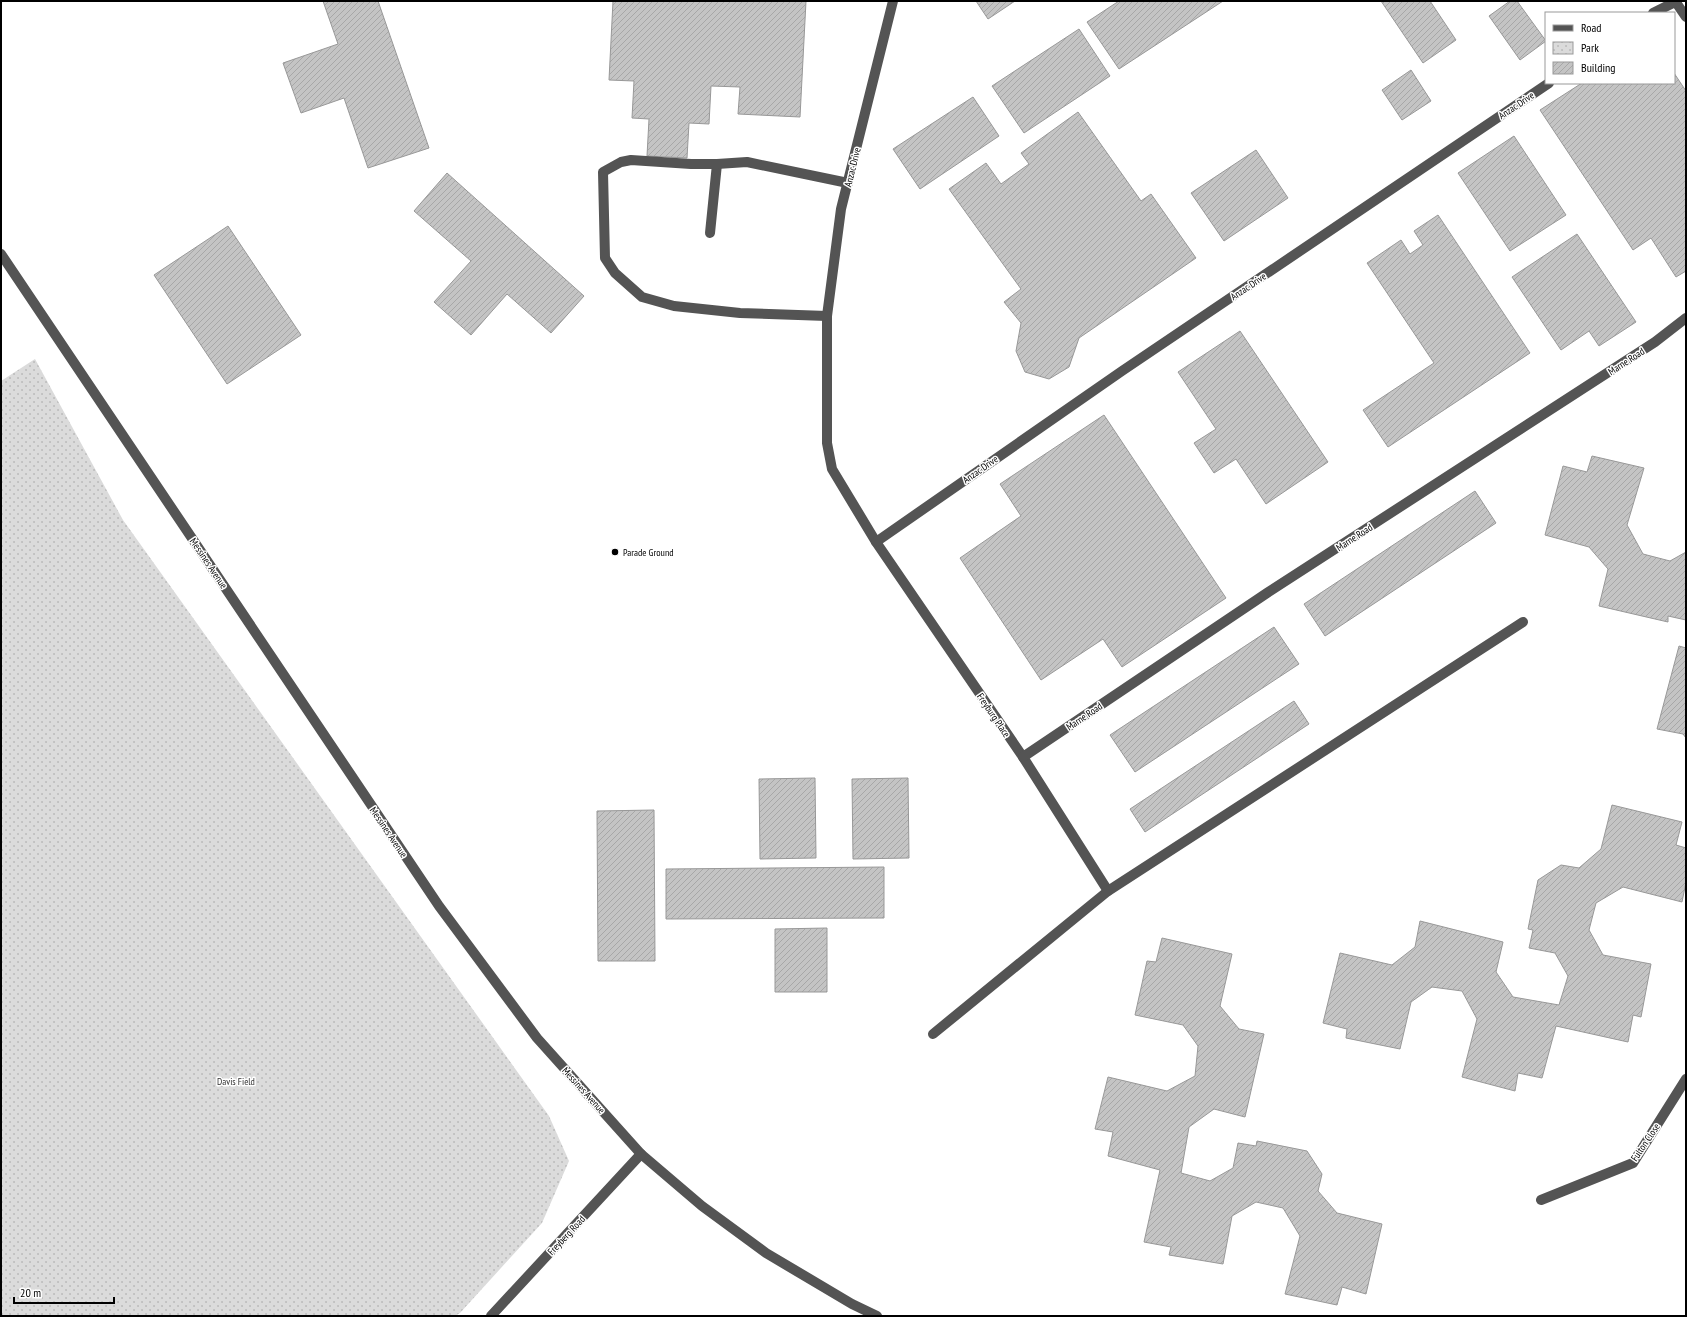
<svg xmlns="http://www.w3.org/2000/svg" width="1687" height="1317" font-family="'PT Sans Narrow',sans-serif">
  <style>
    .park { fill: url(#park-dots) }
    .building { fill: url(#building-hatch); stroke: #989898 }
    .lines { fill: none; stroke-linecap: round; stroke-linejoin: round }
    .minor { stroke: #545454; stroke-width: 10 }
    .poi-dot { fill: #000; stroke: #fff; stroke-width: 1.5 }
    .labels { text-anchor: middle; stroke-width: 3; stroke-linejoin: round; paint-order: stroke }
    .street-label { font-size: 10px; fill: #000; stroke: #fff }
    .poi-label { font-size: 10px; fill: #000; stroke: #fff; text-anchor: start }
    .park-label { font-size: 10px; fill: #323232; stroke: #fff }
  </style>
  <defs>
    <pattern id="park-dots" width="8" height="8" patternUnits="userSpaceOnUse"><rect width="8" height="8" fill="#dbdbdb"/><path d="M2 2h.1M6 6h.1" fill="none" stroke="#bababa" stroke-width="1.8" stroke-linecap="round"/></pattern>
    <pattern id="building-hatch" width="6" height="6" patternUnits="userSpaceOnUse"><rect width="6" height="6" fill="#c4c4c4"/><path d="M-1 1l2-2M0 6l6-6M5 7l2-2" fill="none" stroke="#a7a7a7"/></pattern>
  </defs>
  <rect width="100%" height="100%" fill="#fff"/>
  <polygon class="park" points="35,359 123,520 549,1116 569,1161 542,1223 460,1313 455,1316 1,1316 1,381"/>
  <g class="building">
    <polygon points="323,1 378,1 429,148 368,168 344,98 301,113 283,63 338,44"/>
    <polygon points="613,1 806,1 800,117 738,114 740,87 711,86 709,124 689,123 687,158 647,156 649,119 632,118 634,81 609,80"/>
    <polygon points="976,1 1015,1 988,19"/>
    <polygon points="1119,1 1223,1 1119,69 1087,22"/>
    <polygon points="1381,1 1430,1 1456,40 1423,63"/>
    <polygon points="1510,1 1517,1 1546,41 1520,60 1489,16"/>
    <polygon points="1079,29 1110,76 1024,133 992,86"/>
    <polygon points="1411,70 1431,101 1402,120 1382,90"/>
    <polygon points="1674,73 1686,91 1686,271 1676,277 1651,238 1633,250 1540,110 1582,83 1674,83"/>
    <polygon points="973,97 999,136 920,189 893,149"/>
    <polygon points="1078,112 1141,201 1151,194 1196,258 1079,338 1069,367 1049,379 1025,372 1016,351 1021,323 1004,302 1021,289 949,189 986,163 1001,184 1029,164 1021,153"/>
    <polygon points="1514,136 1566,215 1510,251 1458,173"/>
    <polygon points="1256,150 1288,198 1224,241 1191,193"/>
    <polygon points="447,173 584,296 551,333 507,294 471,335 434,302 471,261 414,211"/>
    <polygon points="1438,215 1530,353 1388,447 1363,410 1434,363 1367,263 1401,240 1410,254 1423,245 1414,231"/>
    <polygon points="228,226 301,335 227,384 154,275"/>
    <polygon points="1577,234 1636,322 1599,346 1589,331 1561,350 1512,277"/>
    <polygon points="1240,331 1328,462 1266,504 1236,459 1214,473 1194,443 1216,429 1178,372"/>
    <polygon points="1104,415 1226,598 1122,667 1103,639 1041,680 960,558 1021,516 1000,484"/>
    <polygon points="1592,456 1644,468 1627,525 1643,554 1670,561 1686,552 1686,620 1668,616 1668,622 1599,606 1608,569 1589,547 1545,535 1563,466 1587,472"/>
    <polygon points="1475,491 1496,523 1325,636 1304,604"/>
    <polygon points="1274,627 1299,664 1135,772 1110,735"/>
    <polygon points="1679,646 1686,648 1686,738 1683,734 1657,729"/>
    <polygon points="1294,701 1309,724 1145,832 1130,809"/>
    <polygon points="815,778 816,858 760,859 759,779"/>
    <polygon points="908,778 909,858 853,859 852,779"/>
    <polygon points="1612,805 1682,822 1676,845 1686,848 1686,882 1682,902 1623,887 1596,903 1589,930 1603,955 1651,964 1641,1017 1633,1015 1628,1042 1556,1026 1542,1078 1518,1073 1515,1091 1462,1077 1477,1019 1462,991 1432,987 1411,1002 1400,1049 1346,1038 1347,1029 1323,1023 1340,953 1392,965 1415,947 1420,921 1503,942 1496,972 1513,997 1559,1005 1568,976 1555,953 1529,948 1533,930 1528,929 1538,880 1561,865 1579,868 1601,849"/>
    <polygon points="654,810 655,961 598,961 597,811"/>
    <polygon points="884,867 884,918 666,919 666,869"/>
    <polygon points="827,928 827,992 775,992 775,929"/>
    <polygon points="1162,938 1232,954 1220,1006 1239,1029 1264,1034 1245,1117 1214,1109 1189,1127 1181,1173 1210,1181 1233,1168 1238,1143 1256,1146 1257,1141 1307,1151 1322,1174 1318,1191 1337,1213 1382,1224 1366,1294 1342,1287 1337,1305 1285,1294 1300,1236 1283,1208 1256,1202 1232,1216 1223,1264 1169,1255 1171,1247 1144,1242 1160,1170 1108,1156 1113,1132 1095,1129 1108,1077 1167,1091 1195,1076 1198,1046 1183,1025 1135,1015 1147,961 1156,962"/>
  </g>
  <g class="lines">
    <g class="minor">
      <polyline points="893,1 841,209 827,316 827,443 832,469 876,542 1023,757 1108,891"/>
      <polyline points="1675,1 1686,17"/>
      <polyline points="1653,13 1677,1"/>
      <polyline points="710,233 717,164"/>
      <polyline points="1,254 439,906 537,1038 641,1154 702,1206 766,1253 852,1304 877,1316"/>
      <polyline points="827,316 740,313 674,306 642,297 615,273 605,258 603,172 621,162 631,160 691,164 717,164 747,162 848,183"/>
      <polyline points="876,542 1122,371 1549,83"/>
      <polyline points="1023,757 1267,593 1655,342 1686,318"/>
      <polyline points="933,1034 1108,891 1523,622"/>
      <polyline points="1541,1200 1633,1163 1686,1079"/>
      <polyline points="491,1316 641,1154"/>
    </g>
  </g>
  <circle class="poi-dot" cx="615" cy="552" r="4"/>
  <g class="labels">
    <g class="street-label">
      <text transform="translate(1516 105) rotate(-34)" y="4">Anzac Drive</text>
      <text transform="translate(852 167) rotate(-76)" y="4">Anzac Drive</text>
      <text transform="translate(1248 286) rotate(-34)" y="4">Anzac Drive</text>
      <text transform="translate(1626 361) rotate(-33)" y="4">Marne Road</text>
      <text transform="translate(980 469) rotate(-35)" y="4">Anzac Drive</text>
      <text transform="translate(1354 537) rotate(-33)" y="4">Marne Road</text>
      <text transform="translate(209 563) rotate(56)" y="4">Messines Avenue</text>
      <text transform="translate(994 715) rotate(56)" y="4">Freyburg Place</text>
      <text transform="translate(1084 716) rotate(-34)" y="4">Marne Road</text>
      <text transform="translate(389 832) rotate(56)" y="4">Messines Avenue</text>
      <text transform="translate(584 1090) rotate(48)" y="4">Messines Avenue</text>
      <text transform="translate(1645 1142) rotate(-56)" y="4">Fulton Close</text>
      <text transform="translate(566 1235) rotate(-47)" y="4">Freyberg Road</text>
    </g>
    <g class="poi-label">
      <text x="623" y="556">Parade Ground</text>
    </g>
    <g class="park-label">
      <text x="236" y="1085">Davis Field</text>
    </g>
  </g>
  <rect width="1687" height="1317" fill="none" stroke="#000000" stroke-width="4"/>
  <rect x="1545" y="12" width="130" height="72" fill="#ffffff" stroke="#999999"/>
  <rect x="1553" y="25" width="20" height="6" fill="#545454" stroke="#999999"/>
  <text x="1581" y="32" font-size="12" fill="#000000">Road</text>
  <rect x="1553" y="42" width="20" height="12" fill="url(#park-dots)" stroke="#999999"/>
  <text x="1581" y="52" font-size="12" fill="#000000">Park</text>
  <rect x="1553" y="62" width="20" height="12" fill="url(#building-hatch)" stroke="#999999"/>
  <text x="1581" y="72" font-size="12" fill="#000000">Building</text>
  <path d="M14 1297v6h100v-6" fill="none" stroke="#000000" stroke-width="2"/>
  <text x="20" y="1297" font-size="12" fill="#000000" stroke="#ffffff" stroke-width="3" paint-order="stroke">20 m</text>
</svg>
